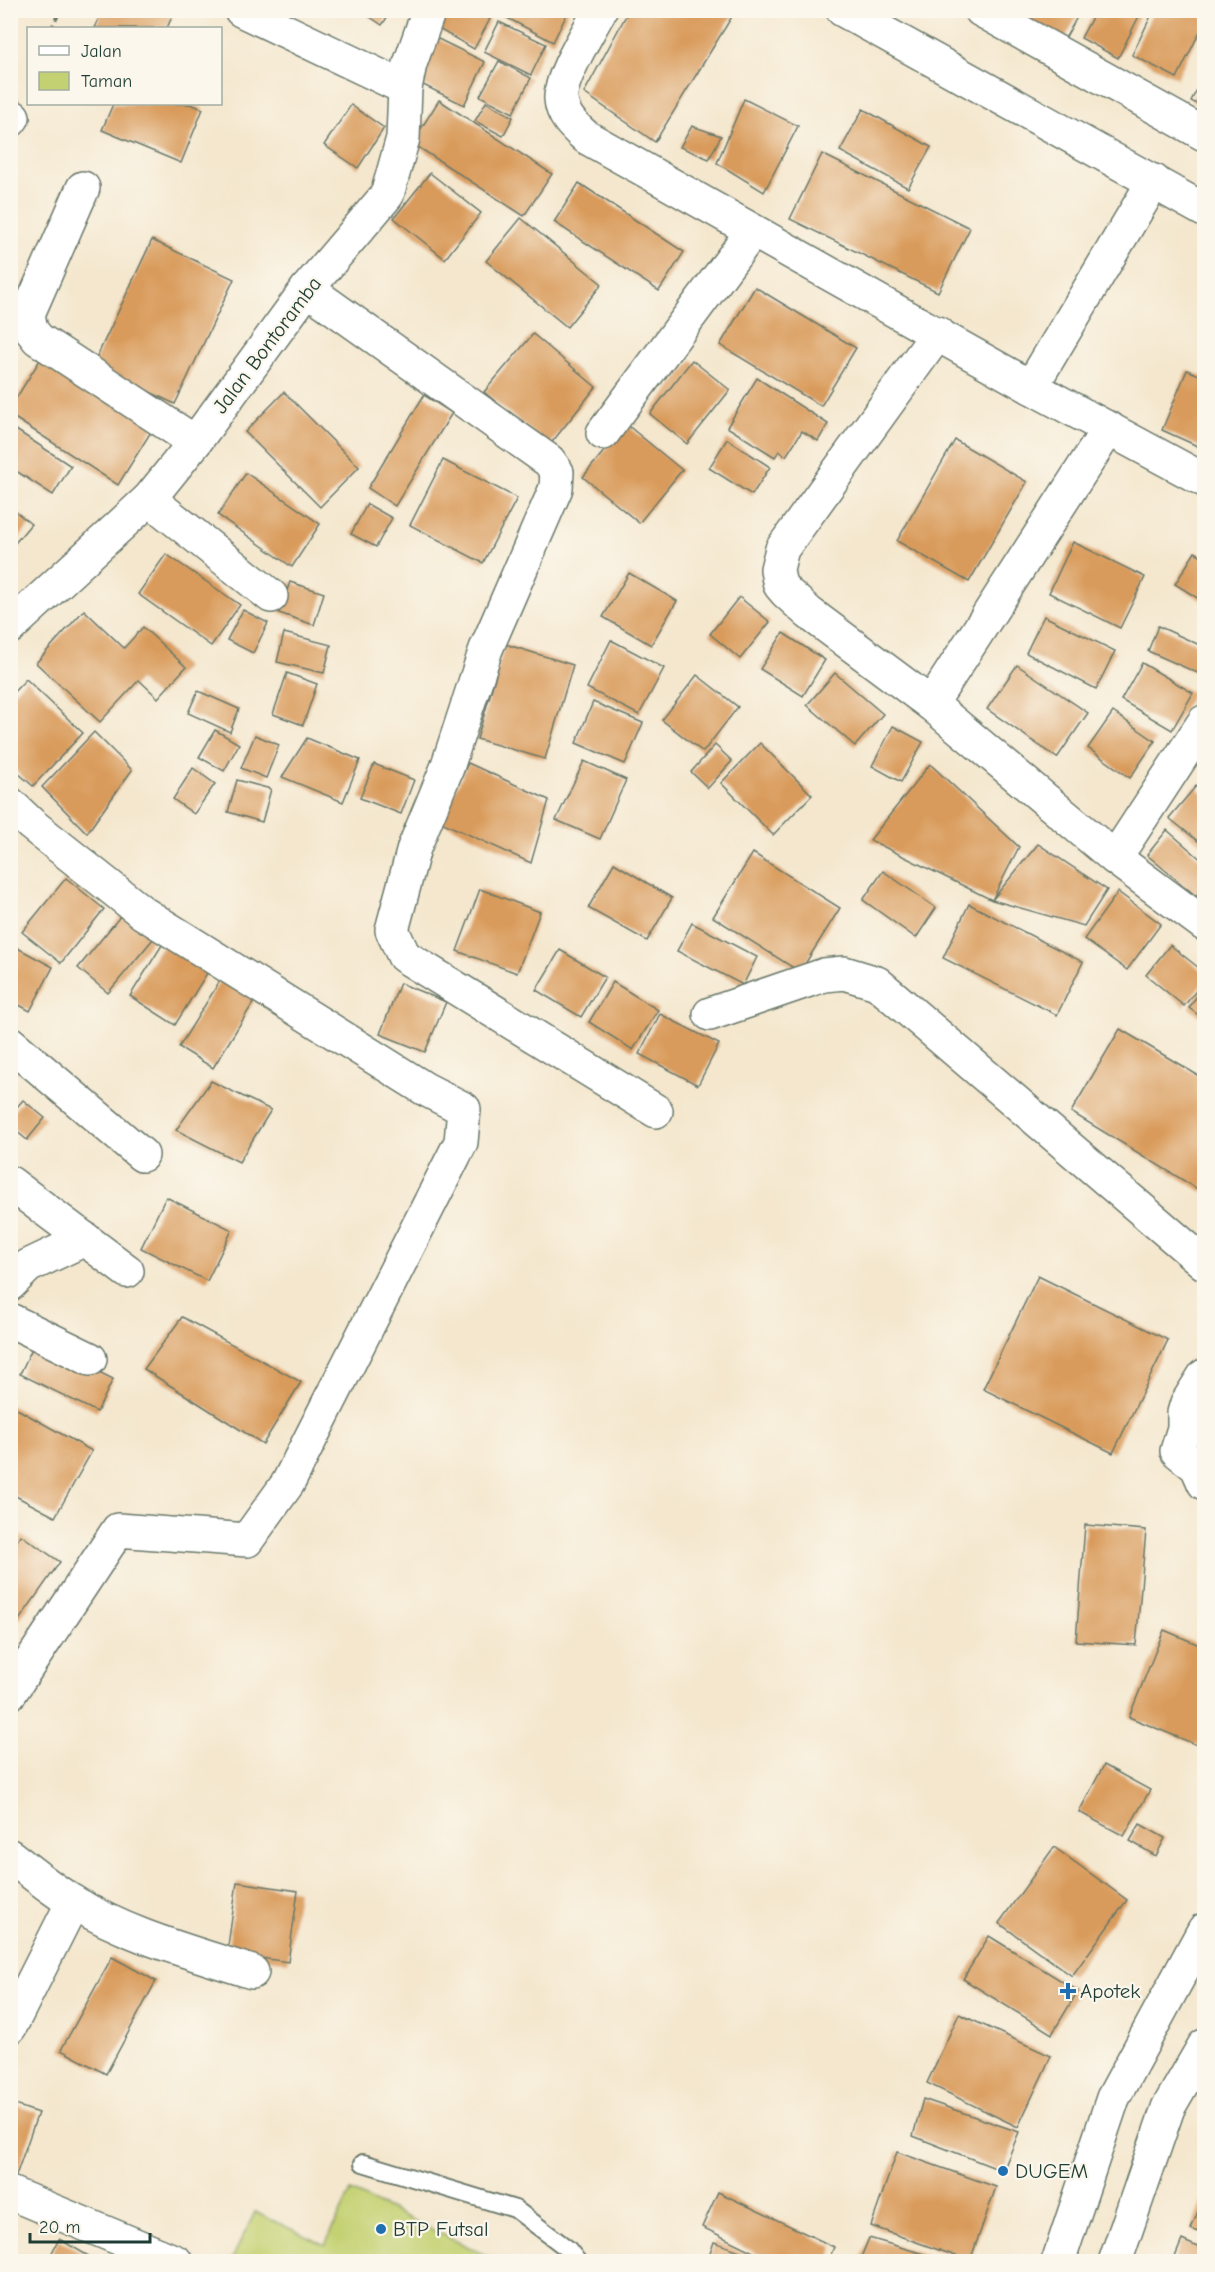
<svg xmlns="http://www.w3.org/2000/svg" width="1215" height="2272" font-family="'Comic Neue',sans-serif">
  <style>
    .green { fill: #c4d172; stroke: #728753; stroke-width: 1.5 }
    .building { fill: #d99b5c }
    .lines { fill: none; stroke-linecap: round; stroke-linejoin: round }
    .service-casing { stroke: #6a786a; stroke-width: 20 }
    .minor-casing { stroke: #6a786a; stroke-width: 36 }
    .primary-casing { stroke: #6a786a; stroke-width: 36 }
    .path { stroke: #6a786a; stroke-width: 4; stroke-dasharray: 4.5 4.5; stroke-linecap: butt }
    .service { stroke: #fff; stroke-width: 16 }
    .minor { stroke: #fff; stroke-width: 33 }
    .primary { stroke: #fff; stroke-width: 33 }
    .poi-dot { fill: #1f6fb2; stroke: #fbf7ec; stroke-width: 2 }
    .labels { text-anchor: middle; stroke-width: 4.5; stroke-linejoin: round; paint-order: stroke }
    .street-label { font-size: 21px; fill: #1f3d34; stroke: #fbf7ec }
    .poi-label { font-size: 21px; fill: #1f3d34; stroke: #fbf7ec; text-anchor: start }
  </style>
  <rect width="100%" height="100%" fill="#fbf7ec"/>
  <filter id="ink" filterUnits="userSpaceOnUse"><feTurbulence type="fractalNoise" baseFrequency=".0167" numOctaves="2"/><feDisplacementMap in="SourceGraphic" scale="12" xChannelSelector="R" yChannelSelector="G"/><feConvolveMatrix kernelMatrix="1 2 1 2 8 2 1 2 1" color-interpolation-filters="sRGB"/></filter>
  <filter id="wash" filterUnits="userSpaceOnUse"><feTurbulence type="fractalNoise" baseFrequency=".008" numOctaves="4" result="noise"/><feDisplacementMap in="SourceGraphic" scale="24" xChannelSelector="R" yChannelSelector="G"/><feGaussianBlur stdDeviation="1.35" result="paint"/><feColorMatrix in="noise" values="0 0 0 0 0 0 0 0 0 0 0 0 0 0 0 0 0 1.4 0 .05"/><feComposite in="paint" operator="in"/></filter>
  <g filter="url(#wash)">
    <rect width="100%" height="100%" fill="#f4e7ce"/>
    <polygon class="green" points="351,2191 498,2261 231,2261 255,2212 325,2245"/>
    <g id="blocks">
      <g class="building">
        <polygon points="102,10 175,10 167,28 95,28"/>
        <polygon points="360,10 392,10 382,25"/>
        <polygon points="444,10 475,10 490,19 474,49 435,27"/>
        <polygon points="492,10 569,10 553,42"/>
        <polygon points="629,10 736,10 655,142 584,93"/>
        <polygon points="1032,10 1081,10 1063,42 1026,20"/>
        <polygon points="1096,10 1142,10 1118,58 1081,38"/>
        <polygon points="1154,10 1204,11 1204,23 1177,78 1132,55"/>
        <polygon points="499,22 546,44 531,75 484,52"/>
        <polygon points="430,35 485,62 464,105 409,78"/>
        <polygon points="499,61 531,78 513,113 480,96"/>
        <polygon points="1204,76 1204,108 1191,101"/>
        <polygon points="744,99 798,126 764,192 717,163"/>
        <polygon points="439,100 552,174 524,216 412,143"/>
        <polygon points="486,102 513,117 503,136 475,121"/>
        <polygon points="113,104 190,104 203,109 181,163 102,130"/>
        <polygon points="351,105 384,128 358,168 324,145"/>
        <polygon points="863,109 931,147 908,188 840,151"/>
        <polygon points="692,126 721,136 709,159 680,147"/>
        <polygon points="822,154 970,228 938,292 790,219"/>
        <polygon points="430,173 481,213 445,259 394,218"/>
        <polygon points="579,183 684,252 659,291 554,222"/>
        <polygon points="521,218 602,284 567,327 486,261"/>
        <polygon points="152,240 234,279 175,404 93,365"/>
        <polygon points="755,287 856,348 821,406 720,345"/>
        <polygon points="533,334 596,387 549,446 484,392"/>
        <polygon points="43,355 154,427 118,485 10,415 10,408"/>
        <polygon points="692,360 730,390 687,444 650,414"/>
        <polygon points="1187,370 1204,377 1204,449 1162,430"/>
        <polygon points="757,378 828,424 818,441 802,431 786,456 779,451 775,457 727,427"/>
        <polygon points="284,392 359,467 320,507 245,432"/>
        <polygon points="424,395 452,413 395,506 368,488"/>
        <polygon points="626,424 682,470 639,523 583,477"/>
        <polygon points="10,426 71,466 53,495 10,467"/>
        <polygon points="727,439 770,467 752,495 709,468"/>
        <polygon points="955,440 1027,482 969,582 897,541"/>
        <polygon points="443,460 517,498 483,563 410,525"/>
        <polygon points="246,473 320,524 292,567 218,515"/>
        <polygon points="367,504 392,518 376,547 351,534"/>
        <polygon points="10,507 31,524 10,549"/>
        <polygon points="1073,542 1145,577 1120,628 1049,593"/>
        <polygon points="1195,552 1204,557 1204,596 1202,601 1175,584"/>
        <polygon points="166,554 240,605 211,646 138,594"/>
        <polygon points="629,573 677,601 651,645 603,617"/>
        <polygon points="290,582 324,593 314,625 279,613"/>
        <polygon points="739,597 770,622 740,659 710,634"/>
        <polygon points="84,610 124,648 143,627 186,667 158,698 139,680 100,722 36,663"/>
        <polygon points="243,610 268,623 253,653 227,640"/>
        <polygon points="1044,616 1115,651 1096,689 1026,653"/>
        <polygon points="1158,626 1204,647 1204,669 1202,675 1148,651"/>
        <polygon points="284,633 331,645 324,673 277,662"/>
        <polygon points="783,633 825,660 803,696 760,669"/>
        <polygon points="611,640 664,668 639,715 587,688"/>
        <polygon points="505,644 573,665 545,759 477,739"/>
        <polygon points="1142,663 1193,693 1172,730 1121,700"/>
        <polygon points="1017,665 1088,713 1057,758 987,709"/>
        <polygon points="287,673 317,684 303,725 273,714"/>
        <polygon points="835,673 883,714 855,746 807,705"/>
        <polygon points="697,675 738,707 703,752 662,720"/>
        <polygon points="26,679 83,733 33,786 10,766 10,696"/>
        <polygon points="198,691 239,709 230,732 188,713"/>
        <polygon points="593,702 643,723 625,764 576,743"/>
        <polygon points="1113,712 1155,741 1130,778 1088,748"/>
        <polygon points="893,726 923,742 901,782 872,766"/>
        <polygon points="215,730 239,744 224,771 199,757"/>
        <polygon points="94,732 132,770 87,833 42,787"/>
        <polygon points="255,735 279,745 266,778 241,768"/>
        <polygon points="307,738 360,760 343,802 282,777"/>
        <polygon points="760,743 812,795 773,835 721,783"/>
        <polygon points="715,745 732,761 708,788 691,772"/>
        <polygon points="584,761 626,780 600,839 556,820"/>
        <polygon points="468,763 549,800 531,863 441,822"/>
        <polygon points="374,764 414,780 401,814 360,798"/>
        <polygon points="930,764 1019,847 992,900 1038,844 1107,890 1084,926 992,900 870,840"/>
        <polygon points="193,768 215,784 194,814 173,799"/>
        <polygon points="237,780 271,789 262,822 228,812"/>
        <polygon points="1196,786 1204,794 1204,846 1169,818"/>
        <polygon points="1167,830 1204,862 1204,886 1196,896 1147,855"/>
        <polygon points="753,853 840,908 800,972 713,917"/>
        <polygon points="614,863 672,898 647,941 588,908"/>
        <polygon points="883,871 936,908 916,938 863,900"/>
        <polygon points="66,878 104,909 61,963 22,932"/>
        <polygon points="480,889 540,912 517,973 457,951"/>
        <polygon points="1118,892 1161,924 1127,970 1084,939"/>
        <polygon points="969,904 1083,962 1057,1015 943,958"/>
        <polygon points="122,914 153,939 108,993 78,968"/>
        <polygon points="692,923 757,957 743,985 677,951"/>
        <polygon points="167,937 212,965 175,1025 130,996"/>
        <polygon points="10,944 53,967 30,1011 10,1000"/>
        <polygon points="1170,945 1204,972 1204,981 1184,1006 1146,975"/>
        <polygon points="560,950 605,977 581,1017 536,990"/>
        <polygon points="221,979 255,1000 213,1068 179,1047"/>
        <polygon points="613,982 658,1010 633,1050 589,1022"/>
        <polygon points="400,983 446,1002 425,1052 380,1034"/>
        <polygon points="1204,985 1204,1019 1189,1008"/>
        <polygon points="660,1014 719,1044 698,1085 639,1054"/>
        <polygon points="1120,1029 1204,1079 1204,1193 1071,1112"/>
        <polygon points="211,1081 271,1110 239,1162 176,1130"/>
        <polygon points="23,1100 45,1118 27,1140 10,1126 10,1115"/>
        <polygon points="166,1197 232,1230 207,1281 141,1248"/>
        <polygon points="1038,1276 1168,1340 1113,1453 983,1389"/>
        <polygon points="182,1317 301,1382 263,1444 144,1369"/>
        <polygon points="36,1340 113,1379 97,1412 20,1374"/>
        <polygon points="10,1405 92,1451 55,1517 10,1493"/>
        <polygon points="1085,1525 1146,1530 1136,1645 1076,1641"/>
        <polygon points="21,1535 60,1562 10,1633 10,1551"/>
        <polygon points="1164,1630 1204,1647 1204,1748 1129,1717"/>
        <polygon points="1104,1765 1150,1790 1124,1836 1079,1812"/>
        <polygon points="1140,1824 1165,1838 1156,1856 1130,1841"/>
        <polygon points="1054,1847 1127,1900 1072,1976 999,1923"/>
        <polygon points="237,1882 298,1891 288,1962 227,1953"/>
        <polygon points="989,1936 1078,1991 1052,2034 963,1979"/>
        <polygon points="112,1957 156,1981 106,2074 61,2050"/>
        <polygon points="959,2014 1051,2056 1018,2127 927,2083"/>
        <polygon points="923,2099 1019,2132 1003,2171 913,2136"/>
        <polygon points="10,2103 38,2113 13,2184 10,2183"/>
        <polygon points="897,2152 996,2187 970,2261 871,2226"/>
        <polygon points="718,2192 834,2247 828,2262 774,2262 702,2227"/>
        <polygon points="1204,2196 1204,2234 1191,2229"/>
        <polygon points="869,2238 948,2261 948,2262 859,2262"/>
        <polygon points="59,2239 99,2262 47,2262"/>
        <polygon points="1182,2240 1204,2250 1204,2262 1173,2262"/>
        <polygon points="714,2242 757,2257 756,2262 707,2262"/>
      </g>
    </g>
  </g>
  <g filter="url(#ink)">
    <use href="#blocks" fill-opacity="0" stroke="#6a786a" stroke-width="1.5"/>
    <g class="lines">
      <defs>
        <polyline id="service" points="363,2163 515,2209 568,2249 578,2262"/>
        <g id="minor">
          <polyline points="241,10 405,88"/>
          <path d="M600,10C590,30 559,78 561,99C562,116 575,127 586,137L1031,387L1204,480"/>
          <polyline points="843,10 1204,210"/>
          <polyline points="981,10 1204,134"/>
          <polyline points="10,121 13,117"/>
          <polyline points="83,188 28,314 31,330 38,339 195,442"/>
          <polyline points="307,289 549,461 557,472 556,488 486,649 447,768 414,848 392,930 404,956 656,1111"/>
          <polyline points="938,333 782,549 777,569 778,576 780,585 786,592 809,613 931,704 1115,858 1204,924"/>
          <polyline points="1031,387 1154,181"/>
          <polyline points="603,433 752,232"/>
          <polyline points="149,499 271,596"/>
          <polyline points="10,627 149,499 195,442 307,289 387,195 403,138 405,88 410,64 429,10"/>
          <polyline points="931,704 1109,428"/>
          <polyline points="10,804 31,824 143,913 425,1089 464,1109 461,1142 288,1483 247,1540 118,1530 10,1693"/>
          <polyline points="1115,858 1204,722"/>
          <polyline points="710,1014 824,975 844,973 877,983 1204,1263"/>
          <polyline points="10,1043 142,1155"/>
          <polyline points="10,1183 127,1271"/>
          <polyline points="10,1284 28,1266 85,1239"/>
          <polyline points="10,1320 90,1359"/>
          <polyline points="1204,1376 1187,1403 1184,1413 1184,1428 1177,1451 1197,1467 1204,1483"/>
          <path d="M10,1856C31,1872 51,1889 73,1902C128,1936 191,1952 252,1972"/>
          <polyline points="10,2027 73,1902"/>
          <polyline points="10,2193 176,2262"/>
        </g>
        <g id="primary">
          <polyline points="1058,2262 1113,2098 1204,1930"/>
          <polyline points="1115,2262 1168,2108 1204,2046"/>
        </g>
      </defs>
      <use href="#service" class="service-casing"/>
      <use href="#minor" class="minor-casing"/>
      <use href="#primary" class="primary-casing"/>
      <polyline class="path" points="52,28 60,10"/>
      <use href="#service" class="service"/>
      <use href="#minor" class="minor"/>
      <use href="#primary" class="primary"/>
    </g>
  </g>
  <g class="poi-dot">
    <path d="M1065 1982h6v6h6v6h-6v6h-6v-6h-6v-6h6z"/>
    <circle cx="1003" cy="2171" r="6"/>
    <circle cx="381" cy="2229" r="6"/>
  </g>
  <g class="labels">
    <g class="street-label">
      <text transform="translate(267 345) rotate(-53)" y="7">Jalan Bontoramba</text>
    </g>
    <g class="poi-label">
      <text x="1080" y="1998">Apotek</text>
      <text x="1015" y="2178">DUGEM</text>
      <text x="393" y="2236">BTP Futsal</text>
    </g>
  </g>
  <rect width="1215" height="2272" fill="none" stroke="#fbf7ec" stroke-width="36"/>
  <rect x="27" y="27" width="195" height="78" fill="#fbf7ec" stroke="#a3ada2" stroke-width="1.5"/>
  <rect x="39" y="46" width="30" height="9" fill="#ffffff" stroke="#a3ada2" stroke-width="1.5"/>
  <text x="81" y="57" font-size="18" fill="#1f3d34">Jalan</text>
  <rect x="39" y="72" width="30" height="18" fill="#c4d172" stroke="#a3ada2" stroke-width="1.5"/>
  <text x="81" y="87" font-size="18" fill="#1f3d34">Taman</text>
  <path d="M30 2233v9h120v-9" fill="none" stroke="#1f3d34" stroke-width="3"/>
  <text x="39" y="2233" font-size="18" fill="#1f3d34" stroke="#fbf7ec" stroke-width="4.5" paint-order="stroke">20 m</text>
</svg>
